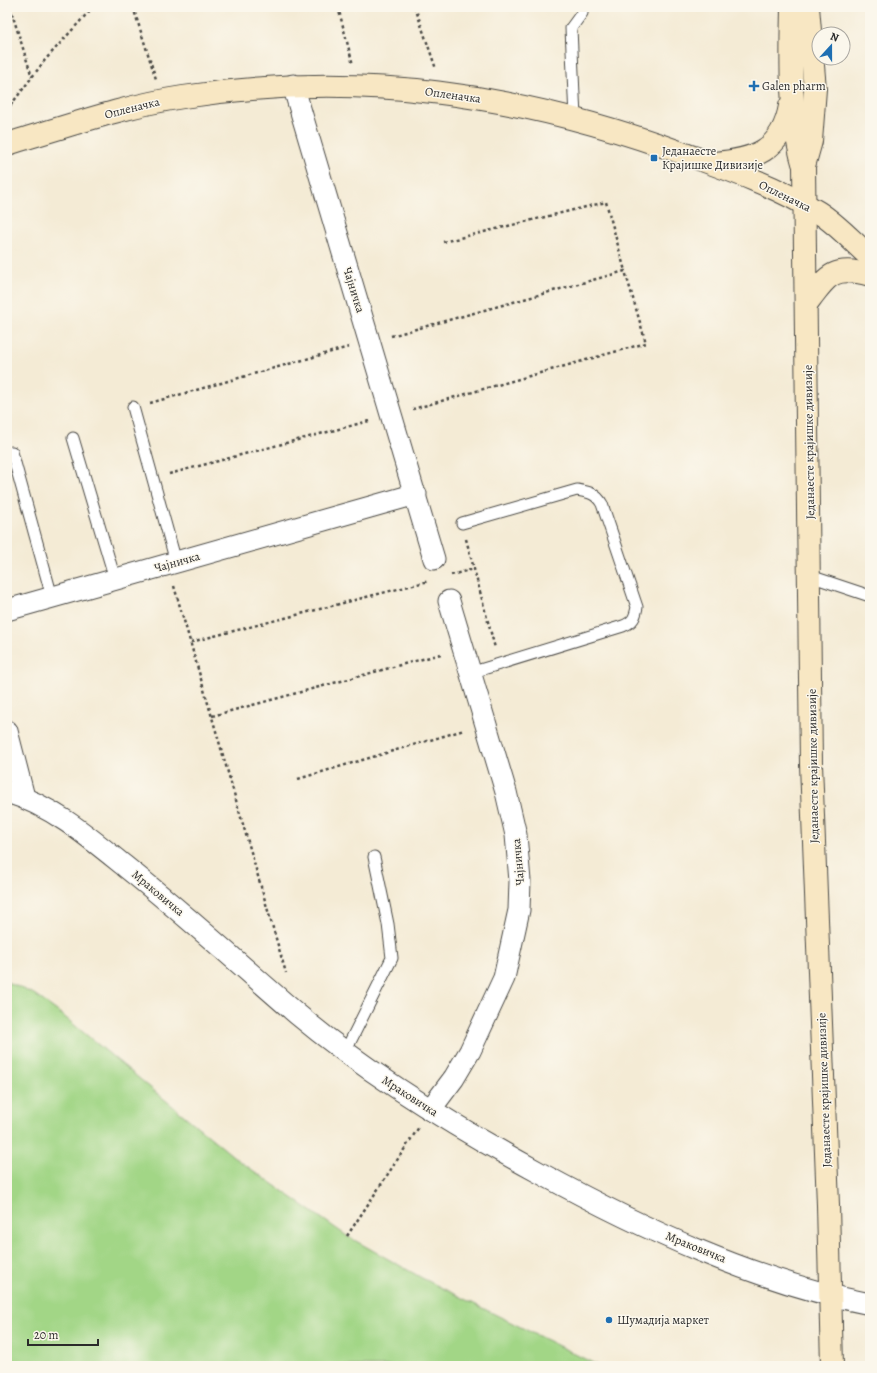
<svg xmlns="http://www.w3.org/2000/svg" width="877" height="1373" font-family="Alegreya,serif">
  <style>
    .grass { fill: #a2d686; stroke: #668058 }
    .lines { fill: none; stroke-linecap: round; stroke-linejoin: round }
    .lane-casing { stroke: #494844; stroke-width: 13 }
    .street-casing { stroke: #494844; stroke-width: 23 }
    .secondary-casing { stroke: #494844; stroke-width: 24 }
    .path { stroke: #494844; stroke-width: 2.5; stroke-dasharray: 3 3; stroke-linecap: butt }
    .lane { stroke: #fff; stroke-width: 11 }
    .street { stroke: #fff; stroke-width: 21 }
    .secondary { stroke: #f8e7c3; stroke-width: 22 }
    .poi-dot { fill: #1f6fb2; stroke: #fbf7ec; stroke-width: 1.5 }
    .labels { text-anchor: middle; stroke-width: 3; stroke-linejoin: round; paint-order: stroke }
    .poi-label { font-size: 12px; fill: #2b2b2b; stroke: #fbf7ec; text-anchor: start }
    .street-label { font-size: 12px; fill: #2b2b2b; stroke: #fbf7ec }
  </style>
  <rect width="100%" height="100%" fill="#fbf7ec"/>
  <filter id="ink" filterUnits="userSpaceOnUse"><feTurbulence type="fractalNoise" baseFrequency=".025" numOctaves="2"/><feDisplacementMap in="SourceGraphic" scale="8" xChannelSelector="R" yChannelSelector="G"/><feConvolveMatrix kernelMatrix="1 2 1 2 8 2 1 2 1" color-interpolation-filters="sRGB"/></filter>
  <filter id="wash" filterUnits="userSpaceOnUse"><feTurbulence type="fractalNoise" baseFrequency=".012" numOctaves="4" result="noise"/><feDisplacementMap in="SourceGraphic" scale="16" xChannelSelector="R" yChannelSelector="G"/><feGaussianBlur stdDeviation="0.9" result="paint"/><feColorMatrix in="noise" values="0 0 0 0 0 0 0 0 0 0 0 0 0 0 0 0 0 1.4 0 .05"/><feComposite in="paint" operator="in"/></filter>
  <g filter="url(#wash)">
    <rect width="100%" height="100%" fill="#f4ebd5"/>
    <polygon class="grass" points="7,982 34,994 61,1014 238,1160 347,1236 422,1278 599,1366 7,1366"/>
  </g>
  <g filter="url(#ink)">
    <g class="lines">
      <defs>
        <g id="lane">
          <polyline points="575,118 571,28 582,13 582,7"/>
          <polyline points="133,407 176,562"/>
          <polyline points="73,438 115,579"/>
          <polyline points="12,452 52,597"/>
          <path d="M462,523L577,490C588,492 596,493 602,504L637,607C635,618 633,622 623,626L470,673"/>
          <polyline points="810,576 870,596"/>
          <polyline points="345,1052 392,958 388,924 374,857"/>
        </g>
        <g id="street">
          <polyline points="293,85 434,559"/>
          <polyline points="7,610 416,494"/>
          <polyline points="7,731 24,797"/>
          <path d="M7,792C53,806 90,838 127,868C185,914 240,965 297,1014C371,1076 455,1127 540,1173C641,1228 756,1282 870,1304"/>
          <polyline points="430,1110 454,1078 470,1051 504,978 519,910 520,881 516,835 506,792 449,601"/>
        </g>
        <g id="secondary">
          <path d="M792,7C791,56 789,115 803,163"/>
          <polyline points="808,7 815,89 811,141 804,166 811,764 828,1205 832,1366"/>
          <path d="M7,144C65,127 123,106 183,97C359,70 519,93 685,154C730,170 778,187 818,212C837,224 853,242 870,257"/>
          <path d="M713,163C754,160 782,151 790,106"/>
          <path d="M807,303C828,275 833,265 870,275"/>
        </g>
      </defs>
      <use href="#lane" class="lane-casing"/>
      <use href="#street" class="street-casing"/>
      <use href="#secondary" class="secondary-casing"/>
      <g class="path">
        <polyline points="10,7 32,77"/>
        <polyline points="133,7 156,79"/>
        <polyline points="338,7 353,65"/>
        <polyline points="415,7 436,69"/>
        <polyline points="7,110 45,60 93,7"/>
        <polyline points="443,242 606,202 625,271"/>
        <polyline points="391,336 625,271 646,343 413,409"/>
        <polyline points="150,403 349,347"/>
        <polyline points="169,474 369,421"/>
        <polyline points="466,539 495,648"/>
        <polyline points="451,575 473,569"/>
        <polyline points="174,586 286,973"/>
        <polyline points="191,642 429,581"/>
        <polyline points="212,716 441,654"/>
        <polyline points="298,779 464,730"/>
        <polyline points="347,1236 419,1127"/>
      </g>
      <use href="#lane" class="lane"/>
      <use href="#street" class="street"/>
      <use href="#secondary" class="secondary"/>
    </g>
  </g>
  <g class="poi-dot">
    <path d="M752 80h4v4h4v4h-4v4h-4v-4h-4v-4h4z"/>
    <rect x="650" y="154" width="8" height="8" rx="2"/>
    <circle cx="609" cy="1320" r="4"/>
  </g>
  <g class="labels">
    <g class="poi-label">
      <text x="762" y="90">Galen pharm</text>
      <text x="662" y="155">Једанаесте<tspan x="662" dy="14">Крајишке Дивизије</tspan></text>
      <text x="617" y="1324">Шумадија маркет</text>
    </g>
    <g class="street-label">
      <text transform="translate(453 95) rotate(8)" y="4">Опленачка</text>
      <text transform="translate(132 108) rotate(-14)" y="4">Опленачка</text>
      <text transform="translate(785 196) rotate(26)" y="4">Опленачка</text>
      <text transform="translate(354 290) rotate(73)" y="4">Чајничка</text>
      <text transform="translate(809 442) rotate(-91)" y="4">Једанаесте крајишке дивизије</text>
      <text transform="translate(177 562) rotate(-16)" y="4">Чајничка</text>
      <text transform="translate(813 766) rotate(-91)" y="4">Једанаесте крајишке дивизије</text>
      <text transform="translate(518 862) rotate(-95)" y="4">Чајничка</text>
      <text transform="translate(158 893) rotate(40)" y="4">Мраковичка</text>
      <text transform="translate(824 1090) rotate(-92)" y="4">Једанаесте крајишке дивизије</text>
      <text transform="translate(410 1096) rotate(33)" y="4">Мраковичка</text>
      <text transform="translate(696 1247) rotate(22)" y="4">Мраковичка</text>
    </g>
  </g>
  <rect width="877" height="1373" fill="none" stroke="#fbf7ec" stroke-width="24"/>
  <g transform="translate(831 46) rotate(21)"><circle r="19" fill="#fbf7ec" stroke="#a8a59f"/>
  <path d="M0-3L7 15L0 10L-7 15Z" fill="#1f6fb2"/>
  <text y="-6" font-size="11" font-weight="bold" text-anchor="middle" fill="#2b2b2b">N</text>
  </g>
  <path d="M28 1339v6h70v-6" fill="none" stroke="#2b2b2b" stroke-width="2"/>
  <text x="34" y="1339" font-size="12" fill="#2b2b2b" stroke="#fbf7ec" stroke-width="3" paint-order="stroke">20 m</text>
</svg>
